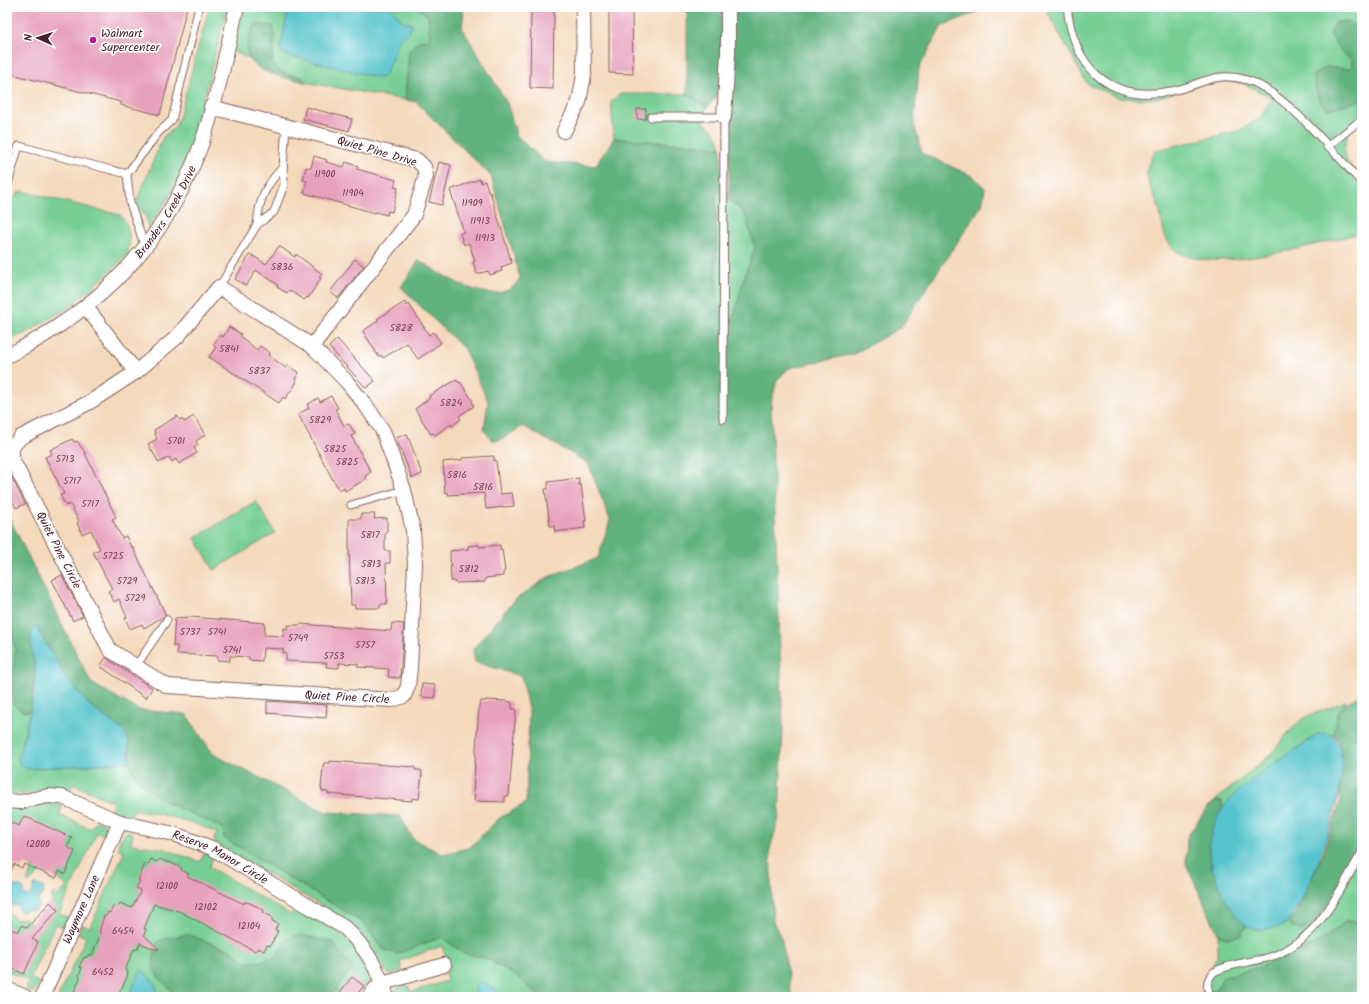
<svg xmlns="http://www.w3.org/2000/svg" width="1369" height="1004" font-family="Kalam,sans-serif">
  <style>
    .green { fill: #77cf95; stroke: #607760 }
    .forest { fill: #61b27e; stroke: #566854 }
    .water { fill: #56c4cd; stroke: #50727c }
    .building { fill: #e7a1bd }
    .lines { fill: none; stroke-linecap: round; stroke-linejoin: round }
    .lane-casing { stroke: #86605d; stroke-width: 9 }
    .street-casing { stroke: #86605d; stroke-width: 16 }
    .lane { stroke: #fff; stroke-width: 7 }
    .street { stroke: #fff; stroke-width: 14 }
    .poi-dot { fill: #b5179e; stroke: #fff; stroke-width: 1.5 }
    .labels { text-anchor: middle; stroke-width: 3.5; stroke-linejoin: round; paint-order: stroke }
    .number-label { font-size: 10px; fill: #714050 }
    .poi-label { font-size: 12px; fill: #4a1f2b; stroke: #fff; text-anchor: start }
    .street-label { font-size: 12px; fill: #4a1f2b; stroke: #fff }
  </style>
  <rect width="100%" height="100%" fill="#fff"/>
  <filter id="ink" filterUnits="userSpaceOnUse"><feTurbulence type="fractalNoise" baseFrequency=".025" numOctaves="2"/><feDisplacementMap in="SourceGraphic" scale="8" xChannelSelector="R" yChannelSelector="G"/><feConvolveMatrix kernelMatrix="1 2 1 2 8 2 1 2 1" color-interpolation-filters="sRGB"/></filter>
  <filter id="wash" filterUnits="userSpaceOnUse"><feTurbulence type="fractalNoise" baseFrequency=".012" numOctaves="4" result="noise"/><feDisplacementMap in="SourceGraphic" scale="16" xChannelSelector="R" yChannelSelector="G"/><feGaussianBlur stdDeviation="0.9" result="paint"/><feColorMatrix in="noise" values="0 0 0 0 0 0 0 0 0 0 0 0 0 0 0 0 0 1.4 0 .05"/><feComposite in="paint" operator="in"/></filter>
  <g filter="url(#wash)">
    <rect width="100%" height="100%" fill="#f4d9bb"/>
    <g class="green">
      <polygon points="209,7 228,7 189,154 169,197 148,229 146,217 137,206 137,200 163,137 175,127 179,118"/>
      <polygon points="242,7 416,7 428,15 430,40 409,51 405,100 305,82 301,77 282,73 272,63 275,35 247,51 251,60 230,50"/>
      <path d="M1051,7H1362V30L1348,22L1341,52L1352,59V68L1348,69L1327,67L1328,109L1362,100V120L1348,133L1344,150L1347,161L1362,183V233C1321,242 1210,277 1175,250C1161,239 1163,218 1157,203C1148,182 1140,170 1157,150L1238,131L1259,119L1272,98L1245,84L1227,81L1202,84L1153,99L1120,98L1087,84L1047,11Z"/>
      <path d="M619,94H687L707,108L704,112V123C714,129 718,136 721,147L614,138L611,102Z"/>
      <polygon points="722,183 729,200 745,214 755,248 743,281 735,315 728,319 716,302 716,197"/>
      <path d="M21,191L120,215C131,228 131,240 127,255L76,303L24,334L7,341V207L16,195Z"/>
      <polygon points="256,501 275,533 214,570 195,538"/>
      <path d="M7,606L15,650L12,703L24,712L30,711L24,735L28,769L129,762L137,780L168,803L223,828L224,838L362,922L384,950L397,954L442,937L463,953L486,958L518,977L540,997H395V990L404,985L409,986L411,992L447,981L445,973L449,967L442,946L400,961L402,971L391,974L387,973L365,939L342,918L215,843L214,839L217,833C190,820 163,815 134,809L131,817L128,818L111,811L113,802L73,784L68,792L50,788L25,794L7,793Z"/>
      <polygon points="1346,701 1337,715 1334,735 1318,734 1258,776 1223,808 1222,801 1215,801 1269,756 1287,734 1303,718"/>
      <polygon points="48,803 61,804 62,808 59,815 91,829 95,822 98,821 105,824 107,831 104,835 97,832 59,914 67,917 67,921 64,927 55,924 30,978 37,981 38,985 33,992 28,992 26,989 29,981 7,971 7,912 17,920 23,918 32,924 53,901 50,898 54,892 58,896 67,886 56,877 41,871 29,883 27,881 34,865 25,861 14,864 7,875 7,808 24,809"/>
      <path d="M127,832H131L133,835L131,844L165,849L200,862L204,854H206L213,858L209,867L291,915L295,908L298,907C320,921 344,932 360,954C364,960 368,968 372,975L371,980L355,997H58L86,937L79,934V931L82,925L90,927L124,852L119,849C117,843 122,835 127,832Z"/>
      <polygon points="1362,844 1362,921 1346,921 1322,940 1293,956 1222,978 1217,990 1205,993 1205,980 1218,955 1218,934 1226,938 1241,935 1246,926 1259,930 1286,924 1289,921 1291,927 1317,920"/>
    </g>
    <g class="forest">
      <path d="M416,7H464L462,28L507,103L517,136L545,162L595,166L614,138L721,147L722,183L716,197V302L728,319L735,315L743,281L755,248L745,214L729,200L730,7H990L942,26L919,68L914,124L922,153L974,177L985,188L982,205L901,327L854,354L789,368L777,380L771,403L783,728L779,818L770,849L773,921L782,941L792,997H540L518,977L486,958L463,953L442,937L397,954L384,950L362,922L224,838L223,828L168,803L137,780L129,762V740L124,731L90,706L66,678L37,628L32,641L35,672L30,711L24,712L12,703L15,650L7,606V513L91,683L139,710L186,714L213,754L326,812L400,816L413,839L442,854L469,848L498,819L526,803L529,714L521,676L475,662L473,649L515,600L548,577L598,558L610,520L588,463L523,426L500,440H492L484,430L488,401L464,349L401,287L419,260C441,274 484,304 510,289C514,287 518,281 520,278L491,176L416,102L405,100L409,51L418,41L430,40L428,15Z"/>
      <polygon points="687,7 722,7 721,83 715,99 707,108 687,94"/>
      <polygon points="1335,22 1348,22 1362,30 1362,100 1328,109 1319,102 1313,75 1327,67 1348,69 1352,67 1352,59 1341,52 1330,34"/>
      <path d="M258,24L273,26L275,35L272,63L282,73L302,77L305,82C287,78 252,74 247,52C246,45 251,34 252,28Z"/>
      <path d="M1362,695V844L1317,920L1302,931L1291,927L1289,921L1296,913L1324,852L1340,802L1339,741L1334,735C1338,710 1338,705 1362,695Z"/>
      <path d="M1215,801H1222C1223,812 1215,820 1213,830C1212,836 1210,843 1209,849C1209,874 1229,908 1246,926L1241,935L1226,938L1218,934L1186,864L1187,837L1207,808Z"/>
      <polygon points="1346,921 1362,922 1362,997 1190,997 1217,990 1222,978 1293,956 1322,940"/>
      <path d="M186,934L231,950L247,962H258L275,957L285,942L292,936L303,935L332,942L352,968L330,997H177C156,973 147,974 158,941Z"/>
    </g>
    <g class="water">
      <polygon points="289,7 391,7 402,21 412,24 409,33 401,36 385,75 380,78 286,55 280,50"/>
      <path d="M33,627L37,628L66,678L90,706L124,731L129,740V762L27,769L20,764L18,759C25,733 36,696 35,670C34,660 28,635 33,627Z"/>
      <path d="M1327,733C1369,746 1310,897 1288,921C1284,926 1275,928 1269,929C1262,930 1252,930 1246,925C1228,912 1209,870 1209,847C1210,834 1215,819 1223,808C1244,779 1289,756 1318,734Z"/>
      <polygon points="36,884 44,888 43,894 38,898 39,907 35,911 27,910 23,912 19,910 18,905 11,906 8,903 8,886 21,886 24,889 23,894 28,896 32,893 33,887"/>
      <polygon points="142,969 155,984 159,997 128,997"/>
      <polygon points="480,982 484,983 505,997 476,997 475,986"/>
    </g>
    <g id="blocks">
      <g class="building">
        <polygon points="7,7 187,7 160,115 121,105 121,102 7,73"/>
        <polygon points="609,7 632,7 633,74 609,73"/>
        <polygon points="531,10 554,11 553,89 530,88"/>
        <polygon points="306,107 352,119 349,131 303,119"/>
        <rect x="637" y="109" width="9" height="10"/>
        <polygon points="314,156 327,160 326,162 344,167 346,162 358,166 357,169 396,180 394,187 398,188 392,212 388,211 387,215 376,212 375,213 304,193 307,181 303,180 306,167 311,168"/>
        <polygon points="439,162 451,165 442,205 429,202"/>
        <polygon points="480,179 481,183 485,181 489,193 490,192 512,263 501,267 502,271 490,275 488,271 477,274 473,262 475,261 469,243 464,245 460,233 464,232 450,190"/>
        <polygon points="279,246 295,257 296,254 322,274 319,277 321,278 308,298 307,297 304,300 289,290 287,293 277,287 278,285 256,270 246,286 235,279 250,254 266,264"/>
        <polygon points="355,259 364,266 338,298 330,292"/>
        <polygon points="405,302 407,306 409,304 429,335 433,332 441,343 418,359 407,343 383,358 381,355 379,357 363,331 378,321 377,319"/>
        <polygon points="229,327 241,334 240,336 257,350 260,346 270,353 268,355 286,368 287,365 299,373 295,379 297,381 295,385 288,395 285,399 283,397 279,403 209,357 216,347 213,345 220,335 223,337"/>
        <polygon points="337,339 375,381 366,388 329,347"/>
        <polygon points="456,380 459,383 460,382 473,401 472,402 474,406 459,416 461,419 452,426 451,424 435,435 433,433 431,434 415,409 430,398 429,396"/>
        <polygon points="331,396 338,408 335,409 344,426 349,424 355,434 351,436 371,472 365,476 366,479 345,491 344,487 340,490 333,480 298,414 309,408 307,405 318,398 320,402"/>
        <polygon points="177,416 180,420 182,419 184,422 194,416 205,435 196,441 198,445 194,448 197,453 179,464 176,459 172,462 169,457 159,463 148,444 157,439 154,430"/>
        <polygon points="407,434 422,474 412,478 396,438"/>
        <polygon points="72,439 74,442 77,441 84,451 116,517 112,519 122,538 126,536 131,547 132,546 166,615 144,628 142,624 130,629 125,618 127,617 119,599 114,602 108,591 112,589 93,552 100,549 91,530 82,534 77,523 79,521 70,504 66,506 60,495 64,494 45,457 52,454 50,450"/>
        <polygon points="494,456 494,461 496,460 500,494 512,493 514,506 486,509 484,493 448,495 448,492 445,493 443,462 462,460 462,458"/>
        <polygon points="7,468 25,504 16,508 7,491"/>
        <polygon points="579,478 579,485 581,485 586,521 584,521 585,528 555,532 554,526 550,526 545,489 548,489 548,482"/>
        <polygon points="361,514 375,514 374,519 387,518 387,531 385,532 385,551 390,551 390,563 386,563 387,604 380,604 380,608 355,608 355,605 351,605 349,548 349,519 361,519"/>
        <polygon points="479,545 479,547 500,545 500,549 502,549 505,571 503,572 503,576 485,578 485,582 455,583 454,581 451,581 450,551 468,549 468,546"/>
        <polygon points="62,575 83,616 73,621 52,580"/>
        <polygon points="191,617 265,623 264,635 284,636 284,628 287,629 288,625 300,625 300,624 391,631 392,623 404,624 400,678 388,677 389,669 358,667 358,664 339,663 339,668 326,667 327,663 286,661 286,653 283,653 283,649 263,648 262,661 249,660 249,657 230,656 230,661 217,660 218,656 177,654 177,646 173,646 175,618"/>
        <polygon points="106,658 152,688 146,698 100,666"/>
        <polygon points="422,684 435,685 435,698 421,697"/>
        <polygon points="486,700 508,701 512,703 512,709 516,709 509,796 505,796 505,802 478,801 474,800 475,794 473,793 479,706 481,701 486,701"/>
        <polygon points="267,701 327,705 326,718 267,713"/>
        <polygon points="330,761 415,767 415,770 421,770 422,774 419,799 412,798 412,801 328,794 328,792 322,791 321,787 323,767 324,763 330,763"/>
        <polygon points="24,816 72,838 67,847 75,851 65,874 59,871 56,878 24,864 22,868 14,864 7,879 7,830 10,822 19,826"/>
        <polygon points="151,859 157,862 160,859 169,863 169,862 182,868 181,870 189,874 187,876 244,904 244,902 250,903 264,910 263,912 272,917 272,921 278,924 275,930 278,931 270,946 267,945 264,951 258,948 255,951 179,911 154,904 144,929 146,929 144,935 159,949 158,950 140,943 137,950 134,949 125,970 128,972 127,977 122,988 115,997 72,997 80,978 79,975 82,968 79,967 84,957 86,958 88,955 92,955 101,933 99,932 104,916 106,916 108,912 110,913 114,905 119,906 120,903 132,908 141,890 136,888 140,881 138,880 145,864 148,865"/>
        <polygon points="50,902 58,910 32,939 38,942 24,974 7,966 7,927 18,932 22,925 27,928"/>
        <polygon points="352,977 364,986 355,997 336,997"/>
      </g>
    </g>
  </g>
  <g filter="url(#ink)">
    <use href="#blocks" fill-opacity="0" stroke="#86605d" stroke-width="1"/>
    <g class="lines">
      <defs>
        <g id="lane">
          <path d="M1067,7C1074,67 1108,103 1171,91C1201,86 1213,70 1247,80C1284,91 1335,154 1362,183"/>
          <polyline points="651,117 724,117 723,419"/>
          <polyline points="1327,147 1362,119"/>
          <polyline points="127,174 158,133 172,120 199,7"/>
          <polyline points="7,187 19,146 127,174 130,203 145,247"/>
          <path d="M257,225C259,199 265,186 283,167"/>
          <polyline points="219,287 257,225 274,212 284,185 283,167 286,126"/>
          <polyline points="351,505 404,490"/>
          <polyline points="136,666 167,620"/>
          <path d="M1211,997C1206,987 1206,980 1214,972C1232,962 1254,963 1273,956C1320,938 1338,893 1362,852"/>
        </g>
        <g id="street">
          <polyline points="211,107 417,160 424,167 426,176 414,215 312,346"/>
          <polyline points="724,117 728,53 728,7"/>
          <polyline points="564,131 579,102 584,75 583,7"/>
          <polygon points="219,287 312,346 347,382 367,407 383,431 404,490 413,530 415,564 410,668 408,686 404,696 392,700 167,686 110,650 12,459 12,447 21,437 90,402 136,372 177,337"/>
          <polyline points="86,307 136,372"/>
          <path id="s1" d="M7,356C101,308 164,245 201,145C217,100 226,53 237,7"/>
          <path id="s2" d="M7,801L20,802L48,796L62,797L120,822L174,834L212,848L345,928C367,949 378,969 387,997"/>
          <polyline points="7,989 25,997"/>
          <path id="s3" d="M42,997L120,822"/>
          <polyline points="369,997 375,989 383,983 444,965"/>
        </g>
      </defs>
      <use href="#lane" class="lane-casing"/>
      <use href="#street" class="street-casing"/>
      <use href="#lane" class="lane"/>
      <use href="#street" class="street"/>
    </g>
  </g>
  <circle class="poi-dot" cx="93" cy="40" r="4"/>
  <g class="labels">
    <g class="number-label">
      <text x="325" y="177">11900</text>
      <text x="353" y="196">11904</text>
      <text x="472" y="206">11909</text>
      <text x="480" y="224">11913</text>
      <text x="485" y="241">11913</text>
      <text x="282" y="270">5836</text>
      <text x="401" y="331">5828</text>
      <text x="229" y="352">5841</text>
      <text x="259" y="374">5837</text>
      <text x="451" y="406">5824</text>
      <text x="320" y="423">5829</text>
      <text x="176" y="444">5701</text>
      <text x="335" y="452">5825</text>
      <text x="65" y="462">5713</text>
      <text x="347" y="465">5825</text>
      <text x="457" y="478">5816</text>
      <text x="72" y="484">5717</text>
      <text x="483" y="490">5816</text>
      <text x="90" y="507">5717</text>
      <text x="370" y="538">5817</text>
      <text x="113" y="559">5725</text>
      <text x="371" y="567">5813</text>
      <text x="469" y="572">5812</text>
      <text x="127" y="584">5729</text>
      <text x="365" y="584">5813</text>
      <text x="135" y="601">5729</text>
      <text x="190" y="635">5737</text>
      <text x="217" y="635">5741</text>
      <text x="298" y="641">5749</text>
      <text x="365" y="648">5757</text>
      <text x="232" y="653">5741</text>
      <text x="334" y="659">5753</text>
      <text x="38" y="847">12000</text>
      <text x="167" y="889">12100</text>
      <text x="206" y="910">12102</text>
      <text x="249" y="929">12104</text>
      <text x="123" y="934">6454</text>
      <text x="103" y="975">6452</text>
    </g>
    <g class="poi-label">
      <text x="101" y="37">Walmart<tspan x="101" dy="14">Supercenter</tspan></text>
    </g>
    <g class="street-label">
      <text transform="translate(377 151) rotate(16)" y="4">Quiet Pine Drive</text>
      <text dy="4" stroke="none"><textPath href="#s1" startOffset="218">Branders Creek Drive</textPath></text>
      <text transform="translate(59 550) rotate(63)" y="4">Quiet Pine Circle</text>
      <text transform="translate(347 697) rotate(3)" y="4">Quiet Pine Circle</text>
      <text dy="4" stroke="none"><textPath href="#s2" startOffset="226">Reserve Manor Circle</textPath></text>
      <text dy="4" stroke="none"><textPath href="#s3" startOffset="96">Waymore Lane</textPath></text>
    </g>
  </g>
  <rect width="1369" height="1004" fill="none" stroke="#fff" stroke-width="24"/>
  <g transform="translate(38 38) rotate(273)" stroke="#ffffff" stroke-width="3" paint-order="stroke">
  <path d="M0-3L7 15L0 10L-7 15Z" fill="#4a1f2b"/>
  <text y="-6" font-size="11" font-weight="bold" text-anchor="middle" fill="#4a1f2b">N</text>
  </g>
</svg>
